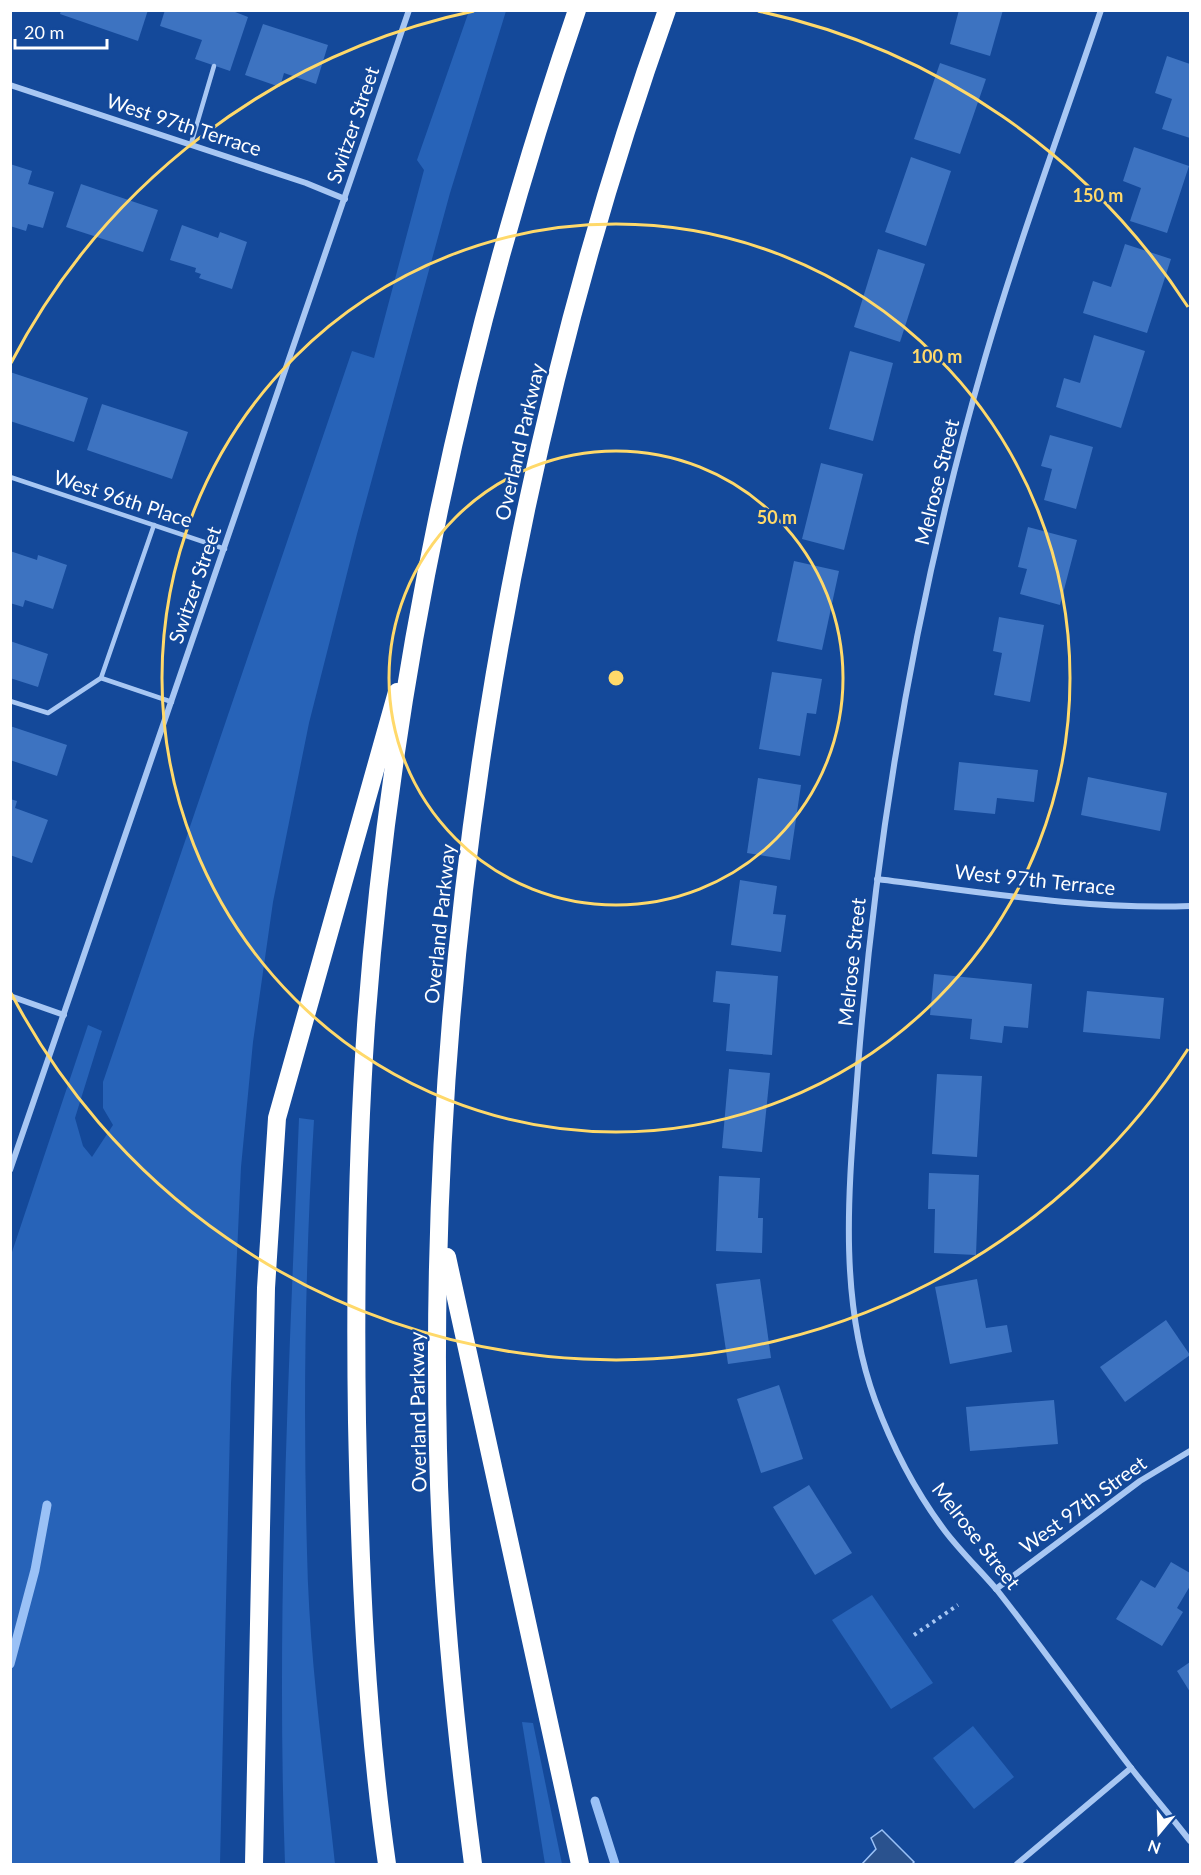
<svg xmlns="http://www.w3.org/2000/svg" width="1201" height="1875" font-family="Lato,sans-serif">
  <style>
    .green { fill: #2763b8 }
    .water { fill: #2a528e; stroke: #9ac1f6; stroke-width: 1.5 }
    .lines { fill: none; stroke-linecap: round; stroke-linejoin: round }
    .stream { stroke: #9ac1f6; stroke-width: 9 }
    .building { fill: #3d73c1 }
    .path { stroke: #a8c7f3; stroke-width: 4; stroke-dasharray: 3 4.5; stroke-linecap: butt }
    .service { stroke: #a8c7f3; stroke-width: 4.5 }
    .minor { stroke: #a8c7f3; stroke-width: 6 }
    .motorway { stroke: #fff; stroke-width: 18 }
    .ring { fill: none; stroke: #ffd96a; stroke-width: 3 }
    .labels { text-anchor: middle; stroke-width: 5; stroke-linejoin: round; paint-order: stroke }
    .street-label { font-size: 20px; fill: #fff; stroke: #14499a }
    .centre { fill: #ffd96a; stroke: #14499a; stroke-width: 3 }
    .ring-label { font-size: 18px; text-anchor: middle; font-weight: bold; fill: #ffd96a; stroke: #14499a; stroke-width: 5; stroke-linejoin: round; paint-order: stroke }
  </style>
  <rect width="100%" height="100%" fill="#14499a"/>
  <g class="green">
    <polygon points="469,11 506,11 450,193 357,534 309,723 273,902 253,1042 241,1167 231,1384 220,1864 11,1864 11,1255 88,1025 102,1031 75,1118 83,1146 92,1157 113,1125 103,1108 103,1082 352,351 374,358 424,170 417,160"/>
    <path d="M299,1118L314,1120C305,1263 303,1408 307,1552C309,1656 324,1761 335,1864H285C276,1616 289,1367 299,1118Z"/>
    <polygon points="872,1595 933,1683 891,1709 832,1620"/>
    <polygon points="522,1722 533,1723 562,1864 545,1864"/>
    <polygon points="973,1726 1014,1777 974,1809 933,1758"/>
  </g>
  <polygon class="water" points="882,1830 914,1862 912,1864 862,1864 876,1849 871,1838"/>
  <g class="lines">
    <g class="stream">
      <polyline points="10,1664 35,1570 47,1505"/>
      <polyline points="595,1801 615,1864"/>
    </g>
  </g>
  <g class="building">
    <polygon points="61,10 148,10 138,41 60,14"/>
    <polygon points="165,10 230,10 248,17 230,71 195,59 202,40 160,26"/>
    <polygon points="959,10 1003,10 990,56 950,44"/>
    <polygon points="263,24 328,45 316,84 284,73 280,87 245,75"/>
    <polygon points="1167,56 1190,64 1190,138 1162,129 1172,99 1155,93"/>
    <polygon points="940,63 986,79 960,154 914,139"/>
    <polygon points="1134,147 1189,166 1167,233 1130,221 1141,188 1123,181"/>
    <polygon points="911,157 951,171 926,246 885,232"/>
    <polygon points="10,164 32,171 28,184 54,192 43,228 28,224 26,231 10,226"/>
    <polygon points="81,184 158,210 143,252 66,227"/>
    <polygon points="182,225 218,238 220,232 247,242 232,289 199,278 201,274 195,272 196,268 170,260"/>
    <polygon points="1125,244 1171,259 1147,333 1083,313 1093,281 1111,287"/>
    <polygon points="878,249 925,264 900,342 854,327"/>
    <polygon points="1094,335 1145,351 1121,428 1056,407 1064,378 1080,383"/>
    <polygon points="850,351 893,363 873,441 829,429"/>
    <polygon points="10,372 88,398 74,442 10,421"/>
    <polygon points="102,404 188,432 172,479 87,450"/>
    <polygon points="1050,435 1093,447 1076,509 1044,500 1052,469 1041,466"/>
    <polygon points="821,463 863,474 844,550 802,539"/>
    <polygon points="1028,527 1077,540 1060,605 1020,594 1027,569 1018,567"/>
    <polygon points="10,551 37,560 38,555 67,565 53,609 25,600 23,607 10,603"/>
    <polygon points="794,561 839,571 822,650 777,641"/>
    <polygon points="999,617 1044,625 1030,702 994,695 1002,653 993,651"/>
    <polygon points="10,641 48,654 38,687 10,678"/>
    <polygon points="772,672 822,679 816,714 807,713 800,756 759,749"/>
    <polygon points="10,726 67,745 57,776 10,760"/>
    <polygon points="959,762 1038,770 1034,802 997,798 995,814 954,810"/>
    <polygon points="1088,777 1167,793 1160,831 1081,815"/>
    <polygon points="758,778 801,785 790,860 747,853"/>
    <polygon points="10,799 17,801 15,808 48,820 32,863 10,855"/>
    <polygon points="740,880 777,886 773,914 786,915 781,952 731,945"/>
    <polygon points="716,971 778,976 772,1055 726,1051 730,1004 713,1002"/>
    <polygon points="934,974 1032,984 1028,1028 1004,1026 1002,1043 970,1039 972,1019 930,1015"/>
    <polygon points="1087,991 1164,998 1160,1039 1083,1032"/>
    <polygon points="729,1069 770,1073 762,1152 722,1148"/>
    <polygon points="937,1074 982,1076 977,1157 932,1154"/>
    <polygon points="929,1173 979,1175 976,1255 934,1253 935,1209 928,1209"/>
    <polygon points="719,1176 760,1178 758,1218 763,1218 762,1253 716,1251"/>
    <polygon points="760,1279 771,1358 728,1364 716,1284"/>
    <polygon points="977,1279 986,1328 1007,1325 1012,1352 950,1364 935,1287"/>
    <polygon points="1166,1320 1190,1355 1125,1402 1100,1367"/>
    <polygon points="779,1385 803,1459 761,1473 737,1399"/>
    <polygon points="1054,1400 1058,1444 970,1451 966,1407"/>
    <polygon points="809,1485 852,1553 815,1575 773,1507"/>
    <polygon points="1171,1562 1190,1573 1190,1586 1177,1608 1183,1612 1162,1646 1116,1619 1141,1580 1155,1588"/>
    <polygon points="1190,1662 1190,1692 1177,1671"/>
  </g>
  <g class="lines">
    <polyline class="path" points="914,1635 958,1605"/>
    <g class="service">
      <polyline points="191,144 214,66"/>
      <polyline points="10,477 225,549"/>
      <polyline points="101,678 154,525"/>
      <polyline points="10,701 48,713 101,678 172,702"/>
    </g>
    <g class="minor">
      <path d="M1101,10C1062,126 1019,241 985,358C918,589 877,827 858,1067C850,1178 836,1293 875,1400C892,1446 915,1491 945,1531C961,1552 980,1570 997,1590C1042,1647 1084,1707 1128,1764C1148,1790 1170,1815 1190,1841"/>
      <polyline points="10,85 306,183 345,199"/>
      <path d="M877,879C981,892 1086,910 1190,906"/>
      <polyline points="10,996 64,1015"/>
      <polyline points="10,1170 409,10"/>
      <polyline points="996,1589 1140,1481 1190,1451"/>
      <polyline points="1017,1864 1131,1768"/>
    </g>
    <g class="motorway">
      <polyline points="447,1257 580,1864"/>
      <polyline points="254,1864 266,1288 277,1118 397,692"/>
      <path d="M387,1864C366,1718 360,1570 357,1422C355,1290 357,1157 366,1025C391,681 465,337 577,10"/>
      <path d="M473,1864C455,1727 441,1589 438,1450C427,966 504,467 667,10"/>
    </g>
  </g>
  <g class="ring">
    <circle cx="616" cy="678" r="227"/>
    <circle cx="616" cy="678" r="454"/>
    <path d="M1188 1049A682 682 0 0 1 11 993M11 363A682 682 0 0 1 474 11M758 11A682 682 0 0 1 1188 307"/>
  </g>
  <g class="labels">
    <g class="street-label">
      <text transform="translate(184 125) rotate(18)" y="7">West 97th Terrace</text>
      <text transform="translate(353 125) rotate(-71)" y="7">Switzer Street</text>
      <text transform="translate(520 442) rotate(-77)" y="7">Overland Parkway</text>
      <text transform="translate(937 482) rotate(-76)" y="7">Melrose Street</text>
      <text transform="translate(123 499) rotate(18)" y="7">West 96th Place</text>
      <text transform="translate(195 585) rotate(-71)" y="7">Switzer Street</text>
      <text transform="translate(1035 880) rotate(6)" y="7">West 97th Terrace</text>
      <text transform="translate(440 924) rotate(-84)" y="7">Overland Parkway</text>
      <text transform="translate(852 962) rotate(-84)" y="7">Melrose Street</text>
      <text transform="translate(418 1412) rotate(-91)" y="7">Overland Parkway</text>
      <text transform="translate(1083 1505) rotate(-36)" y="7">West 97th Street</text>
      <text transform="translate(976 1536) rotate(52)" y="7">Melrose Street</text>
    </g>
  </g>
  <circle cx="616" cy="678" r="9" class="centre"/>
  <g class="ring-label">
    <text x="1098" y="202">150 m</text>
    <text x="937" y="363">100 m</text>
    <text x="777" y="524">50 m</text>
  </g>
  <rect width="1201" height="1875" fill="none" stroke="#ffffff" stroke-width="24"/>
  <g transform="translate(1159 1833) rotate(199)" stroke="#14499a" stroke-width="4.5" paint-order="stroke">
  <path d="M0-4.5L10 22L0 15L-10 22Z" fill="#ffffff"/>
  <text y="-9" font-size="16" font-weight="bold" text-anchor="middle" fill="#ffffff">N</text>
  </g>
  <path d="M15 39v9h92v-9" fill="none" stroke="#ffffff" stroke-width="3"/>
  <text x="24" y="39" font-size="18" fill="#ffffff" stroke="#14499a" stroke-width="4.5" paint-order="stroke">20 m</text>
</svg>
